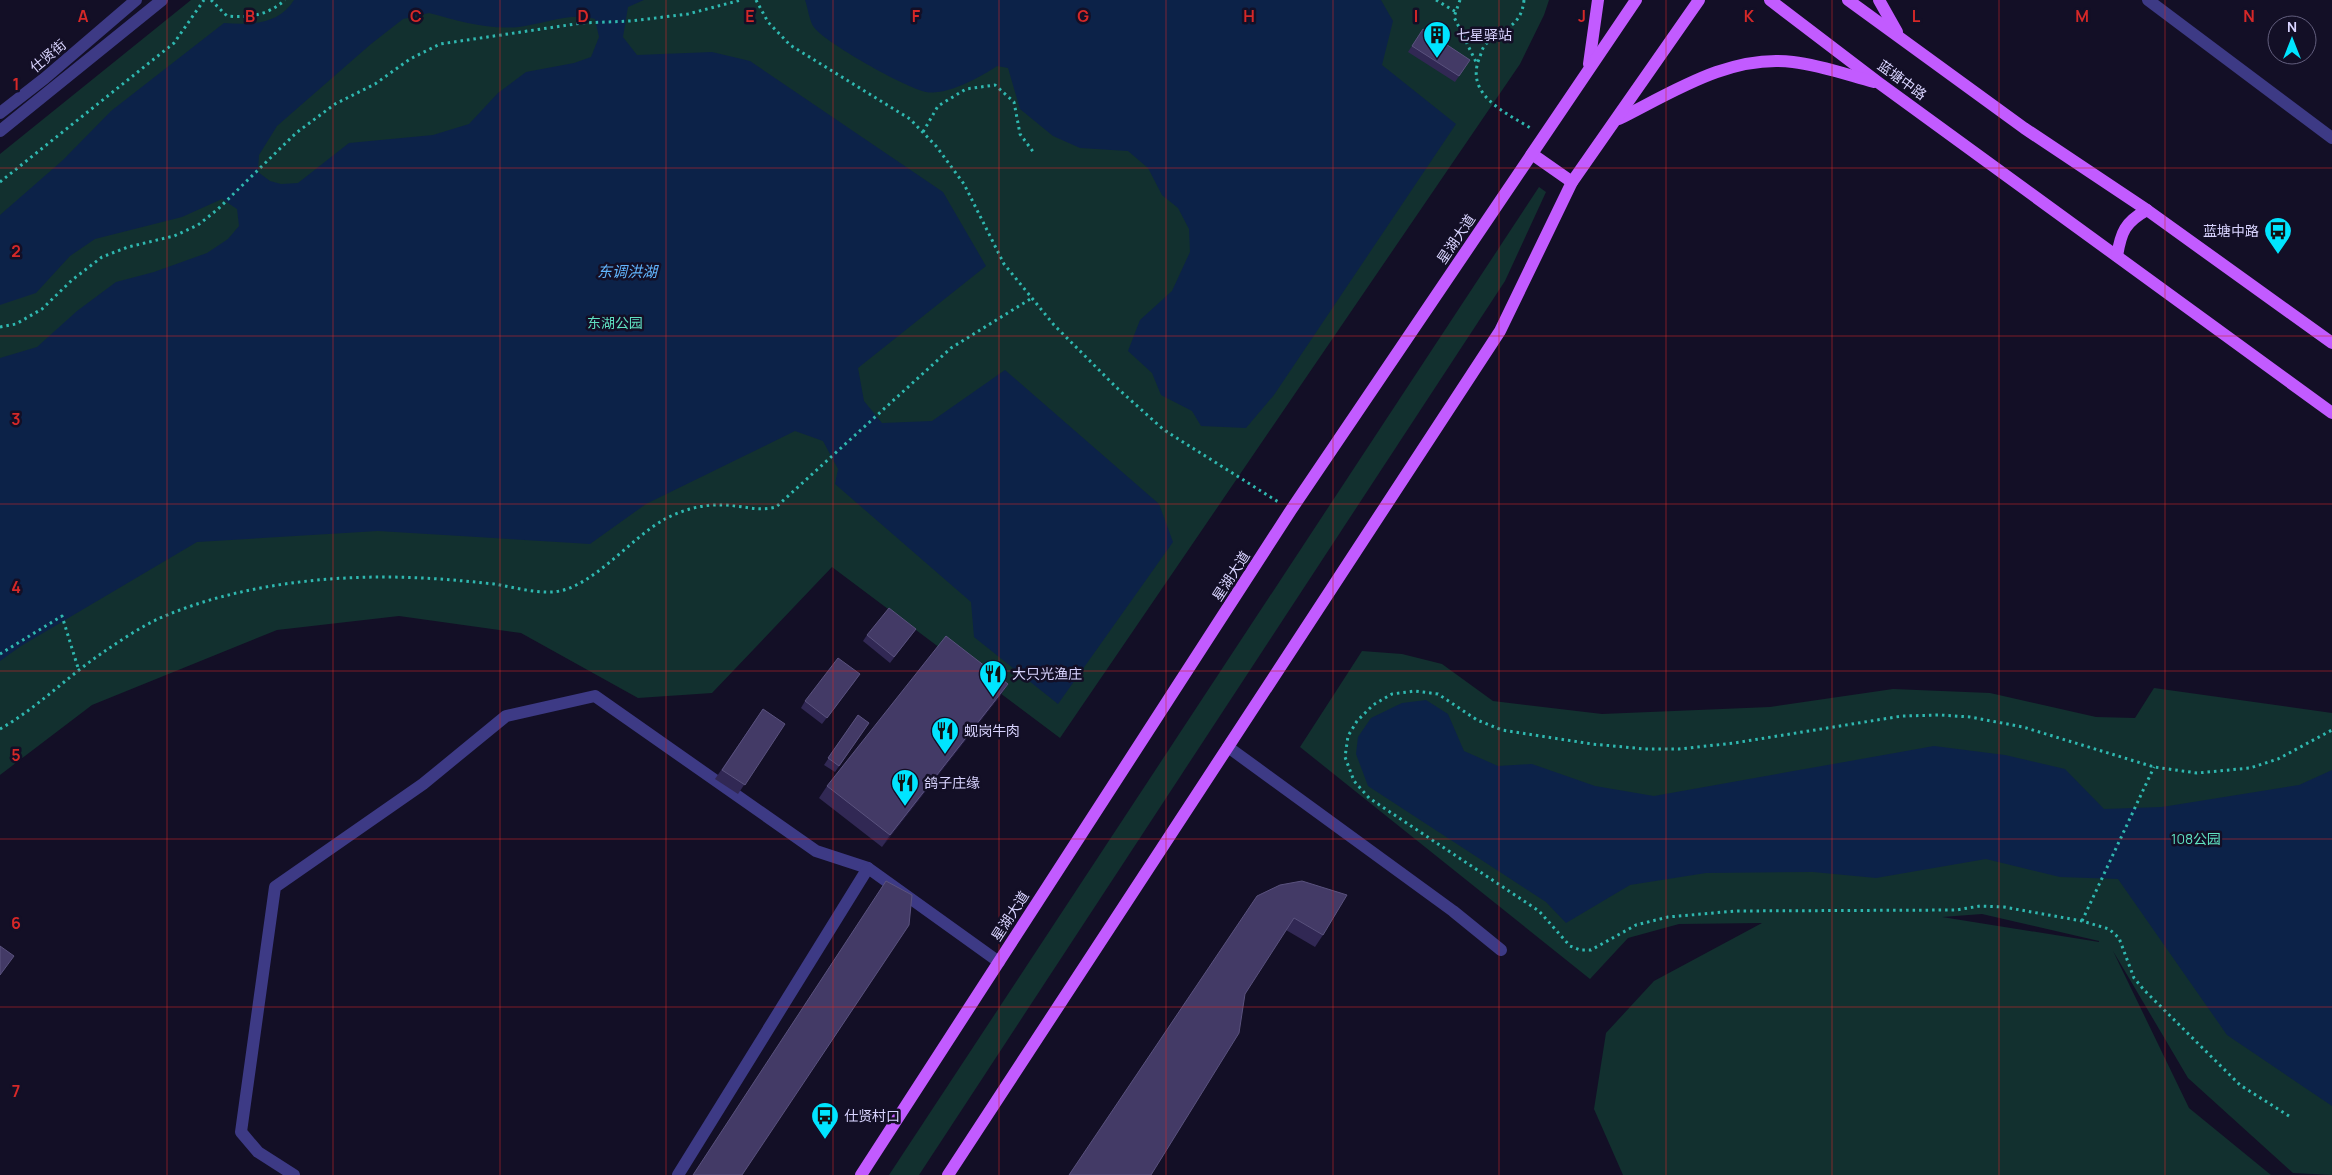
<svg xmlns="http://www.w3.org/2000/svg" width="2332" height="1175" font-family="Manrope,'Noto Sans SC',sans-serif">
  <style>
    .green { fill: #12302f; fill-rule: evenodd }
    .water { fill: #0c2248; fill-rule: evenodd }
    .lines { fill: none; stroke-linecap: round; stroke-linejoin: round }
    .path { stroke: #2fb8b0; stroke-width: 3; stroke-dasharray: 2.5 4; stroke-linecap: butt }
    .minor { stroke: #3d3a85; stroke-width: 12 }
    .major { stroke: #c25bff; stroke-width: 12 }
    .wall { fill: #312854 }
    .shaded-wall { fill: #1d163a }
    .building { fill: #433a66; stroke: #5a527e }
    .grid { fill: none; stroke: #d62828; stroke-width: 1; stroke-opacity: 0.55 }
    .labels { text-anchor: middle; stroke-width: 5; stroke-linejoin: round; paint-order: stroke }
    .poi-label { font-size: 14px; fill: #d9d4ff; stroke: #130f26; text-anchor: start }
    .street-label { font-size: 14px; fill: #d9d4ff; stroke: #130f26 }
    .park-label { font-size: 14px; fill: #5fe0c0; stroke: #130f26 }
    .water-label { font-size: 15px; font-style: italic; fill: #62b6ff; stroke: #130f26 }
    .grid-label { font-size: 16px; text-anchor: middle; font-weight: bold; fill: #d62828; stroke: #130f26; stroke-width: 5; stroke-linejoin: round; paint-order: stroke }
  </style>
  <rect width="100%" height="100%" fill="#130f26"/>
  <g class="green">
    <polygon points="191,0 1549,0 1544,15 1520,64 1060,738 832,567 712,693 638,698 521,633 399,616 277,630 92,705 0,775 0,154"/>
    <polygon points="1539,187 1546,192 1505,281 919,1175 889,1175"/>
    <path d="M1362,651L1402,654L1442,664L1493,701L1602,714L1770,707L1893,689L1990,693L2096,717L2135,718L2154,688L2332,713V1175L2293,1173L2188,1078L2113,951L2189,1108L2271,1175H1623L1594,1109L1606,1033L1654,981L1762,923L1679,924L1628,938L1590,979L1300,747ZM1982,914L2099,941V942L1942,917Z"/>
  </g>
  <g class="water">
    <path d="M294,0H644L628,7L623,37L637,55L712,52L750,61L943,192L986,266L858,368L864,401L882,423L932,421L1005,370L1159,504L1173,542L1058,704L974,637L971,602L835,484L838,469L823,441L795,431L646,504L590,544L378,531L197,542L21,646L0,661V358L37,347L77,311L116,282L154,272L207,253L228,239L239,226L237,209L222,199L182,217L95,239L70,256L36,293L0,305V215L63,160L111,111L224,23C249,25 279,25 294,0ZM429,13C459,21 488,30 519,27C544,24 571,12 595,19L599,37L591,57L574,63L526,72L498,93L469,124L433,135L349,143L298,183L281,184L270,181L258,172L259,155L277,126L371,44L403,19Z"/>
    <path d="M805,0H1381L1393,21L1382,65L1456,124L1274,395L1246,428L1201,426L1192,411L1161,395L1152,373L1128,351L1140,320L1172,291L1190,252L1189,229L1178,208L1162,195L1148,168L1128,151L1080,148L1053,136L1020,109L1008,68L997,66C981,77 946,96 926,92C906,88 823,42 813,26C809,19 808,8 805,0Z"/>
    <polygon points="1426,700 1448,714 1464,751 1498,766 1532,764 1595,786 1654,796 1934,746 2005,755 2065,769 2104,809 2162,807 2299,785 2332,770 2332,1106 2227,1035 2118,879 2060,877 1986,859 1876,878 1813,872 1706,873 1630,885 1566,923 1546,902 1368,786 1356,754 1358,737 1371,718 1402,703"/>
  </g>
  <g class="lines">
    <g class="path">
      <path d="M211,0L227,16C250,18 268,15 285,0"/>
      <polyline points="756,0 768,22 790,45 910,119 936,146 964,184 1004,264 1054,325 1116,387 1164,430 1280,503"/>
      <polyline points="1436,0 1456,12"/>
      <polyline points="1460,0 1454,17 1477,64"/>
      <path d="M1524,0C1521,29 1502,27 1485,45C1482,48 1481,55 1479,59C1465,96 1507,113 1532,129"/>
      <polyline points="923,132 938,106 966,89 995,85 1014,102 1020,134 1034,153"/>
      <polyline points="0,182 174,43 204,0"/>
      <polyline points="0,327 16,324 42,309 72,280 102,257 128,247 174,236 198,225 218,209 296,133 335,104 375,84 410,59 440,44 582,23 631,21 688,14 741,0"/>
      <polyline points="0,654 62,616 79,671"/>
      <path d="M0,729C37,708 67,677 102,653C120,641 140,627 160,618C229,588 310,577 384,577C421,577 457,580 494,584C513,587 533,593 553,592C592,589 630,538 665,519C682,510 703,504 722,505C741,505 758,512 776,507L951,348L1032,298"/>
      <polyline points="2082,921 2154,767"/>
      <polyline points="2289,1116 2240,1085 2144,990 2134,978 2119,938 2109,929 2082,921 2004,907 1980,906 1956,910 1735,911 1668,917 1636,925 1591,950 1580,950 1570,946 1539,911 1369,798 1354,781 1345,757 1348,736 1357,721 1373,705 1392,694 1415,691 1438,694 1477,720 1502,730 1592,744 1645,749 1679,749 1734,743 1902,716 1940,715 1970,717 2023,727 2154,767 2197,773 2250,768 2278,759 2332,730"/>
    </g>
    <g class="minor">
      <polyline points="2148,0 2332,138"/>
      <polyline points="0,113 45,78 136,0"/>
      <polyline points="0,131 162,0"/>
      <polyline points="1228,747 1453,911 1501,950"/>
      <polyline points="294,1175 258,1152 241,1132 275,887 423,784 506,716 595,696 816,851 868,868"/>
      <polyline points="678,1175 868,868 999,962"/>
    </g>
    <g class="major">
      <polyline points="1770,0 1879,83 2332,413"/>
      <polyline points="1848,0 2024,128 2147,210 2332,343"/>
      <polyline points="1879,0 1897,32"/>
      <polyline points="1589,64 1598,0"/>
      <path d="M1619,119C1673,92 1730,54 1793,62C1820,65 1848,75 1874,82"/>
      <polyline points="1532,154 1572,182"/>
      <path d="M2117,256C2121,232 2125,222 2147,210"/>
      <polyline points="861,1175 1291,510 1636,0"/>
      <polyline points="948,1175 1500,331 1572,182 1699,0"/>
    </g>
  </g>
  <g class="wall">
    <polygon points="1423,29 1470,60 1455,82 1408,52"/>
    <polygon points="916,629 890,663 863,641 867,635"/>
    <polygon points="856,680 822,724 801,708 805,701"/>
    <polygon points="1008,684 1000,696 882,847 819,798 827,786"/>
    <polygon points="763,709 785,724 738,794 715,779"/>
    <polygon points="858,715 869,723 835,772 824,765"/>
    <polygon points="1257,896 1323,935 1315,947 1286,930"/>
  </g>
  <polygon class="shaded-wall" points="1008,684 1000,696 882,847 890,835"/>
  <g class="building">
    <polygon points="1423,29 1470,60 1459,76 1412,46"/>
    <polygon points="889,608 916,629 894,657 867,635"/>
    <polygon points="946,636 1008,684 890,835 827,786"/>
    <polygon points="838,658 860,674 827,718 805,701"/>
    <polygon points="763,709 785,724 745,785 722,770"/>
    <polygon points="858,715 869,723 839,766 828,758"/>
    <polygon points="886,881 912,895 909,925 742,1175 693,1175"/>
    <polygon points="1302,881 1347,895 1323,935 1294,918 1245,994 1239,1033 1151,1175 1069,1175 1257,896 1280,885"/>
    <polygon points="0,946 14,956 0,975"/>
  </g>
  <path class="grid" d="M167,0V1175M333,0V1175M500,0V1175M666,0V1175M833,0V1175M999,0V1175M1166,0V1175M1333,0V1175M1499,0V1175M1666,0V1175M1832,0V1175M1999,0V1175M2165,0V1175M0,168H2332M0,336H2332M0,504H2332M0,671H2332M0,839H2332M0,1007H2332"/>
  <defs>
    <symbol id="building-pin" viewBox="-11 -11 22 30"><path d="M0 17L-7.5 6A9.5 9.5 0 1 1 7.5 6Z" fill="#00e5ff" stroke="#130f26"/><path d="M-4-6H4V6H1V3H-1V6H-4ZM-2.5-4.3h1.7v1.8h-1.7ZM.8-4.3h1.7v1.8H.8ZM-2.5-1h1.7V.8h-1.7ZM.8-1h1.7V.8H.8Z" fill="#111"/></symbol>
    <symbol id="bus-pin" viewBox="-11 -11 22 30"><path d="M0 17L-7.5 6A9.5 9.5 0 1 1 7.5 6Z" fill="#00e5ff" stroke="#130f26"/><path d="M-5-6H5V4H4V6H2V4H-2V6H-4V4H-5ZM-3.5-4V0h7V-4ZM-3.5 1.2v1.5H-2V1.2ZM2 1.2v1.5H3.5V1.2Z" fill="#111"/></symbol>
    <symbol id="restaurant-pin" viewBox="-11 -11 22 30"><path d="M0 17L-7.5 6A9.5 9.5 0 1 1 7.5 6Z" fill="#00e5ff" stroke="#130f26"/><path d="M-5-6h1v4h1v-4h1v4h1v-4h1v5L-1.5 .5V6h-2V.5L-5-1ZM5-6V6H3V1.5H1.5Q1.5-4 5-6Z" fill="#111"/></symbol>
  </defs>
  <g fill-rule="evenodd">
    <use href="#building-pin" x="1421" y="19" width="32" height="43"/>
    <use href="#bus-pin" x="2262" y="215" width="32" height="43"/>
    <use href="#restaurant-pin" x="977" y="658" width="32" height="43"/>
    <use href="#restaurant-pin" x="929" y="715" width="32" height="43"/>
    <use href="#restaurant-pin" x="889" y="767" width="32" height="43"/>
    <use href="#bus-pin" x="809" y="1100" width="32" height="43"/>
  </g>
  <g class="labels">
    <g class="poi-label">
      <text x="1456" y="40">七星驿站</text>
      <text x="2259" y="236" text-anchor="end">蓝塘中路</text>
      <text x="1012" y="679">大只光渔庄</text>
      <text x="964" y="736">蚬岗牛肉</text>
      <text x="924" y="788">鸽子庄缘</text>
      <text x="844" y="1121">仕贤村口</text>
    </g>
    <g class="street-label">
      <text transform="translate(48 56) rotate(-40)" y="5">仕贤街</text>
      <text transform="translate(1902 80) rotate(36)" y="5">蓝塘中路</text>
      <text transform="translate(1456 239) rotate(-56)" y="5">星湖大道</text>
      <text transform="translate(1231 576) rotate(-57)" y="5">星湖大道</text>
      <text transform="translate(1010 916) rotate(-57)" y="5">星湖大道</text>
    </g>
    <g class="park-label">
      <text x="615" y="328">东湖公园</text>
      <text x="2196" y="844">108公园</text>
    </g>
    <g class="water-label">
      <text x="627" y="277">东调洪湖</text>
    </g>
  </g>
  <g class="grid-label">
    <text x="83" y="22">A</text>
    <text x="250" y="22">B</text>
    <text x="416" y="22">C</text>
    <text x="583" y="22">D</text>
    <text x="750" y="22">E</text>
    <text x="916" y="22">F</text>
    <text x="1083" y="22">G</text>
    <text x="1249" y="22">H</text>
    <text x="1416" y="22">I</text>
    <text x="1582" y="22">J</text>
    <text x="1749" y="22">K</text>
    <text x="1916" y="22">L</text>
    <text x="2082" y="22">M</text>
    <text x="2249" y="22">N</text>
    <text x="16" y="90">1</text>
    <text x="16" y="257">2</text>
    <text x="16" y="425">3</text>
    <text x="16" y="593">4</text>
    <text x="16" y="761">5</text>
    <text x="16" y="929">6</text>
    <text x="16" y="1097">7</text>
  </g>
  <g transform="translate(2292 40)"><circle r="24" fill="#130f26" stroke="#625e7d"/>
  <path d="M0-4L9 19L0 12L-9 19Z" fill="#00e5ff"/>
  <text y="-8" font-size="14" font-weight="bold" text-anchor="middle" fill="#d9d4ff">N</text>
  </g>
</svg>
